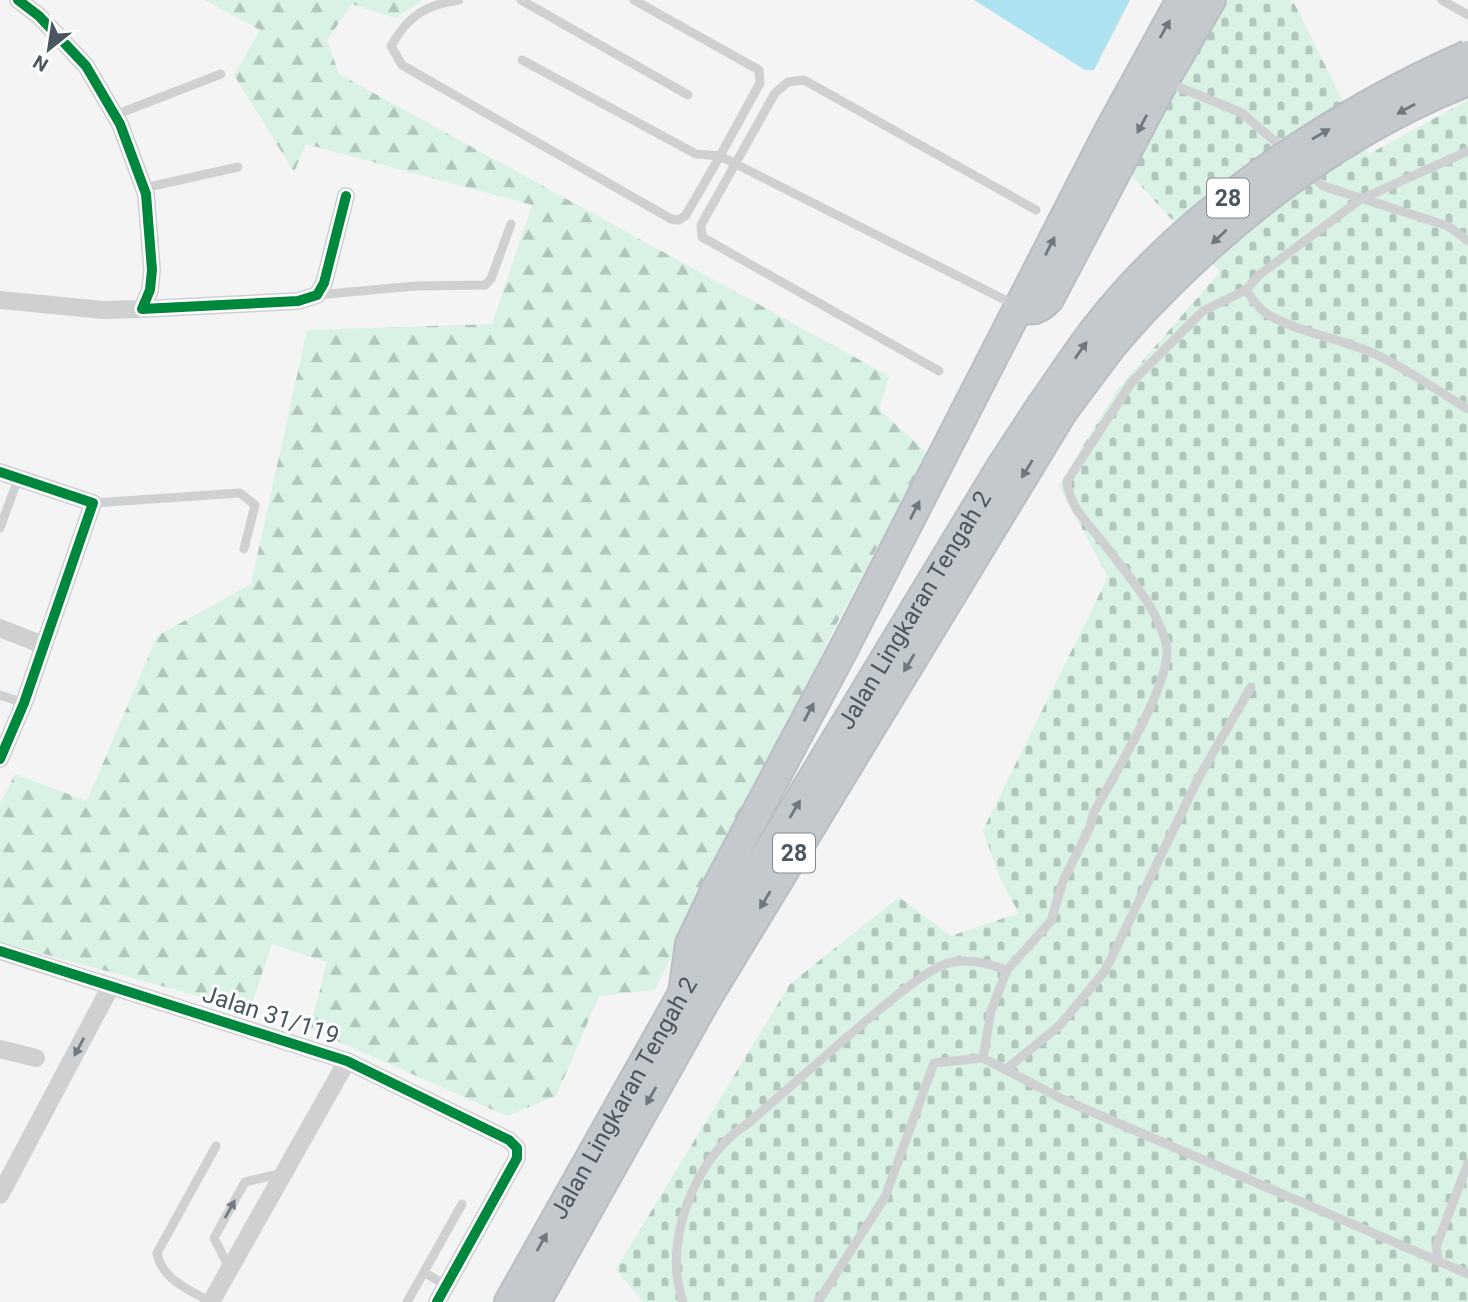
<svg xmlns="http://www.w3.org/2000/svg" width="1468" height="1302" font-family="Roboto,sans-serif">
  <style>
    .forest { fill: url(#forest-firs) }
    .cemetery { fill: url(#cemetery-stones) }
    .water { fill: #aee2f0 }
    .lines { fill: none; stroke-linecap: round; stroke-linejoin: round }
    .trunk-casing { stroke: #b9bec3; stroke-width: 32 }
    .service { stroke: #ced0d2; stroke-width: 9 }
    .minor { stroke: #ced0d2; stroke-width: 18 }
    .trunk { stroke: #c4c9cd; stroke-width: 28 }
    .trunk-bridge-casing { stroke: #b9bec3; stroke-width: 32; stroke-linecap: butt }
    .trunk-bridge { stroke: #c4c9cd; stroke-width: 28 }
    .cycleway-casing { stroke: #fff; stroke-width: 15 }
    .cycleway { stroke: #00873e; stroke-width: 10 }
    .oneway { fill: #6f7881 }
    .oneway2 { fill: #727b83 }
    .labels { text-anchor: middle; stroke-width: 6; stroke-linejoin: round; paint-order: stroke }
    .shield { fill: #fff; stroke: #808990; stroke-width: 2 }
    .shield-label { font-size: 23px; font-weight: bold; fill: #4a5661 }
    .street-label { font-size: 24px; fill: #4a5661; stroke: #fff }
  </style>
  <defs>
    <pattern id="forest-firs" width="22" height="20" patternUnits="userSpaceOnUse" patternTransform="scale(1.75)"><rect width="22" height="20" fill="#d9f2e3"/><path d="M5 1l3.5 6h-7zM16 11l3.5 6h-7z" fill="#b2c7bb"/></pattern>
    <pattern id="cemetery-stones" width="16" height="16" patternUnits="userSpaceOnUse" patternTransform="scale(1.75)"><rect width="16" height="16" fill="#d9f2e3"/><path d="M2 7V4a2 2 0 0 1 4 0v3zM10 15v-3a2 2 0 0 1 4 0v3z" fill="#b2c7bb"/></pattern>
  </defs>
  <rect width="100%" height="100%" fill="#f4f4f4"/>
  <polygon class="forest" points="205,0 423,0 395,18 352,4 327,40 339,74 889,376 879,409 927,453 836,625 655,990 599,996 556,1096 507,1116 310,1029 327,962 272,944 250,1010 0,942 0,804 15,774 87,801 157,636 251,584 307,330 492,324 532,205 306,144 294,172 234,75 260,30"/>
  <polygon class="cemetery" points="1225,0 1289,0 1294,3 1369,154 1468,100 1468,1302 643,1302 616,1269 790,984 899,897 951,936 1019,913 1000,879 983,830 1108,577 1059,486 1117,390 1220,272 1131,175"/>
  <polygon class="water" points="974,0 1130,0 1094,70 1085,70"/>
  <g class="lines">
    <defs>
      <g id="trunk">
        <path d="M1018,307C1032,312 1039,310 1049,299L1164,81L1211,0"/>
        <polyline points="683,993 690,944 720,881 844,648 1109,131 1181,0"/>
        <path id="s1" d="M509,1302L683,993L1001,467L1041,406"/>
        <polyline points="536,1302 705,1001 1063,411"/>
      </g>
    </defs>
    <use href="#trunk" class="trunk-casing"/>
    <g class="service">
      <path d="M459,0C425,5 408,16 391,46L402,65L671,219L679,220L686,215L720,156L1017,306"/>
      <polyline points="521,0 688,95"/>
      <polyline points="1442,0 1468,15"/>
      <polyline points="522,60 696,154 720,156 760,83 759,70 634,0"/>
      <polyline points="1169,83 1242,113 1285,150"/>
      <polyline points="115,115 221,74"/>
      <path d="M1468,151L1361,199L1259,275L1246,290C1251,297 1257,306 1263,311C1288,330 1343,339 1375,354C1408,369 1437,391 1468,409"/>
      <polyline points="1308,172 1323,186 1448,226 1468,241"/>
      <polyline points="144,188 238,167"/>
      <polyline points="317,295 415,286 485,285 491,279 511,224"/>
      <polyline points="939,371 702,237 701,225 775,93 788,82 804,80 1036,210"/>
      <polyline points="93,503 240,493 255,505 244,549"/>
      <polyline points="0,528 18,479"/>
      <polyline points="0,695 24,703"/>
      <path d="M983,1058L991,1011L1007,970L1051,921L1063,881L1090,827L1094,812C1112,778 1176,677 1166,643C1156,606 1127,574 1104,544C1089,524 1069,507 1067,481L1131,383L1203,311L1246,290"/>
      <polyline points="1005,1070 1060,1025 1105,971 1198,779 1251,687"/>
      <polyline points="1439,1262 1436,1247 1468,1163"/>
      <polyline points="229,1267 214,1238 245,1182 283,1173"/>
      <polyline points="424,1272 462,1204"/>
      <path d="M210,1302C189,1289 162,1280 157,1253L216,1146"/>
      <polyline points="407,1302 424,1272 446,1286"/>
      <path d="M683,1302C664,1247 689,1176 730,1137C736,1131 744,1127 751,1121C780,1095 810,1070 839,1044C863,1024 918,974 945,964C966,957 986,963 1007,970"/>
      <polyline points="818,1302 885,1197 934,1063 983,1058 1062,1099 1468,1274"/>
    </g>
    <g class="minor">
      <polyline points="18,0 39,16 86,66 120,124 146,194 152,270 150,290 142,309 298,301 317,295 324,283 346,196"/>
      <polyline points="0,300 103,310 142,309"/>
      <polyline points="0,472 93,503 24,703 0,759"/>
      <polyline points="0,628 43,645"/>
      <polyline points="0,951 347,1061 509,1140 517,1148 517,1158 437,1302"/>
      <polyline points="0,1049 36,1058"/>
      <polyline points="0,1195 111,986"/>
      <polyline points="211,1302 347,1061"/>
    </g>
    <use href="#trunk" class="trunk"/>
    <defs>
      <g id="trunk-bridge">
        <path d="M1041,406C1061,378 1079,349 1100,323C1190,209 1336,113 1468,55"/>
        <path d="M1063,411C1079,390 1095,368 1111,347C1137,315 1166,286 1196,258C1276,184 1366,121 1468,81"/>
      </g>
    </defs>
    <use href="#trunk-bridge" class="trunk-bridge-casing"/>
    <use href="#trunk-bridge" class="trunk-bridge"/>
    <defs>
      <g id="cycleway">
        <polyline points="18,0 39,16 86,66 120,124 146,194 152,270 150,290 142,309 298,301 317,295 324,283 346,196"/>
        <polyline points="0,472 93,503 24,703 0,759"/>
        <polyline points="0,951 347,1061 509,1140 517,1148 517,1158 437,1302"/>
      </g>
    </defs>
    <use href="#cycleway" class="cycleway-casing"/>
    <use href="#cycleway" class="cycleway"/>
  </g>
  <defs><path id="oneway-solid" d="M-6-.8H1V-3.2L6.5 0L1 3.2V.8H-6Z" transform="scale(1.75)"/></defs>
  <g class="oneway">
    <use href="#oneway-solid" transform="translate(1165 29) rotate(-61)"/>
    <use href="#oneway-solid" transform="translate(1406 109) rotate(151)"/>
    <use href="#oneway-solid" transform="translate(1142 124) rotate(118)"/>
    <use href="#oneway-solid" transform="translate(1321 134) rotate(-30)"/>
    <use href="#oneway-solid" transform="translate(1219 237) rotate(137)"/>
    <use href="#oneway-solid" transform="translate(1050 246) rotate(-63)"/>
    <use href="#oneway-solid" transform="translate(1081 350) rotate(-55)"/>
    <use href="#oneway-solid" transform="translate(1027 469) rotate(122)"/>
    <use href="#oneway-solid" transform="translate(915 510) rotate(-63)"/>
    <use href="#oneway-solid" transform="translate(909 663) rotate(121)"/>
    <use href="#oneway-solid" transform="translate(809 712) rotate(-62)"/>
    <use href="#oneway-solid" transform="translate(795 809) rotate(-59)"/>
    <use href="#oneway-solid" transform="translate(765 900) rotate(121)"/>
    <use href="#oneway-solid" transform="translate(651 1096) rotate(119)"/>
    <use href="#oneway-solid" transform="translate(542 1242) rotate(-61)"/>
  </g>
  <g class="oneway2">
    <use href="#oneway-solid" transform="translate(79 1047) rotate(118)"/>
    <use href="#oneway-solid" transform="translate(230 1209) rotate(-61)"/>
  </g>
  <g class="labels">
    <g class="shield">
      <rect x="1207" y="178.5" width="42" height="39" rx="5"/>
      <rect x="773" y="833.5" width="42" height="39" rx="5"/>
    </g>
    <g class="shield-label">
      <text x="1228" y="206">28</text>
      <text x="794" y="861">28</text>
    </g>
    <g class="street-label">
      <text dy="8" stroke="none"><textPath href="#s1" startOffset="802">Jalan Lingkaran Tengah 2</textPath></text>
      <text transform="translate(271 1015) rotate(18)" y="8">Jalan 31/119</text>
      <text dy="8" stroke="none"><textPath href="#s1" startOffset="234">Jalan Lingkaran Tengah 2</textPath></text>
    </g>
  </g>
  <g transform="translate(49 49) rotate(210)" stroke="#ffffff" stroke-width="5" paint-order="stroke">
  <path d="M0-5L12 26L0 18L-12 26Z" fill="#4a5661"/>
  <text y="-10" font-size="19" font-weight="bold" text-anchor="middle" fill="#4a5661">N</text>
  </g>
</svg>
